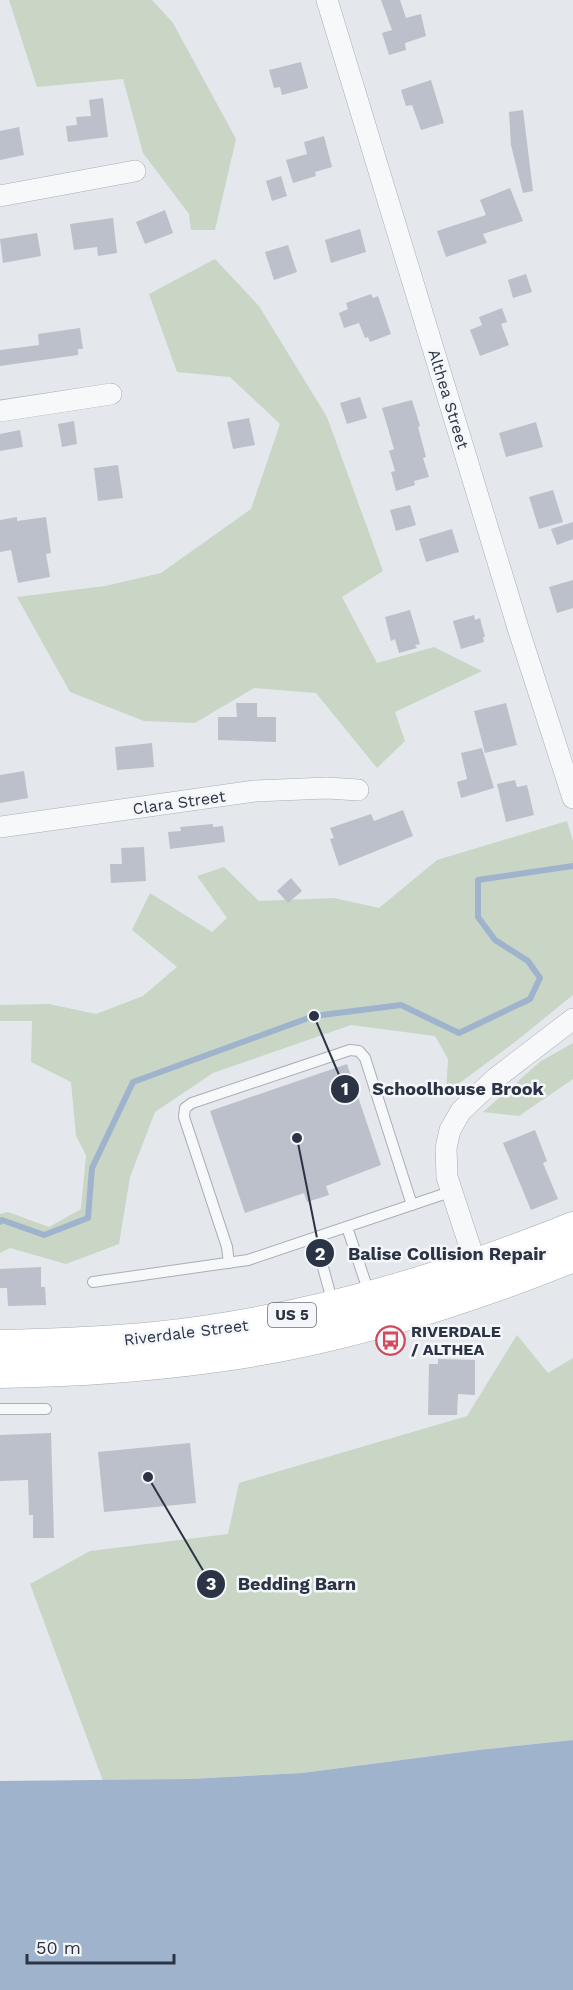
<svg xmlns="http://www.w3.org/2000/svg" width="573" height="1990" font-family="'Work Sans',sans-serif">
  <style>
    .green { fill: #c9d6c5 }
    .water { fill: #9fb4cc }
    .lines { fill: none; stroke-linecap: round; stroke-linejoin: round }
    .stream { stroke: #9fb4cc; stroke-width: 6 }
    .building { fill: #bbc0ca }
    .lane-casing { stroke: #a9aeb7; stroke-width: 12 }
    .street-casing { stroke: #a9aeb7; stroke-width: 22 }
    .primary-casing { stroke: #a3abb8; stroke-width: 33 }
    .lane { stroke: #f7f8fa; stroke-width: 10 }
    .street { stroke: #f7f8fa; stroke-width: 21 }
    .primary { stroke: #fff; stroke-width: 32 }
    .labels { text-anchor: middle; stroke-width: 5; stroke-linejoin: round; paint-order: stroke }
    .shield { fill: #f4f6f9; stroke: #676e7b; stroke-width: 1.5 }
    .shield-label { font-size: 15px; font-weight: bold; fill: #2b3445 }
    .street-label { font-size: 16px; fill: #2b3445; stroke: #f4f6f9 }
    .poi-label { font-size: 16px; font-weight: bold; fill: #2b3445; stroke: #f4f6f9; text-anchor: start }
    .leader { fill: none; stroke: #2b3445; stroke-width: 2 }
    .callout-dot { fill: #2b3445; stroke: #f4f6f9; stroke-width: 2 }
    .mark-label { font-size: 18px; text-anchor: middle; font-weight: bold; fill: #fff }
    .callout-label { font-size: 18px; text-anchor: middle; font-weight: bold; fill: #2b3445; stroke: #f4f6f9; stroke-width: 5; stroke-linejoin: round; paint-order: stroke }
  </style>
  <rect width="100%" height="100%" fill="#e4e7ec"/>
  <g class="green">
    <polygon points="9,0 152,0 173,23 236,139 215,230 191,230 189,214 143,153 123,79 37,87"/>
    <polygon points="215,259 259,306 327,417 383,571 342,597 377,663 434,647 482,671 395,712 405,741 377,768 316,693 254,688 195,723 144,721 70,692 17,597 105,586 161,573 251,509 280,424 230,377 177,372 149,294"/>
    <polygon points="567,821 573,841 573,995 515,1042 446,1093 448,1059 435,1036 351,1025 213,1073 155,1112 130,1177 119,1244 66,1264 10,1248 0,1253 0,1214 8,1212 49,1227 81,1209 86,1155 76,1136 71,1082 31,1062 32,1021 0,1021 0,1005 49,1004 96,1014 143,996 177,967 132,930 150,893 212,932 227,918 197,876 224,867 259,901 334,898 379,908 437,860"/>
    <polygon points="573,1043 573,1079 519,1116 483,1112 541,1061"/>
    <polygon points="517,1335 548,1373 573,1358 573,1740 478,1750 302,1773 190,1779 103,1781 30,1584 90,1551 228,1534 239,1483 467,1416"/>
  </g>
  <polygon class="water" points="573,1740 573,1990 0,1990 0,1781 190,1779 302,1773 478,1750"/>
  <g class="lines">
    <polyline class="stream" points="0,1222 2,1220 44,1235 88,1218 92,1168 133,1082 314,1016 401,1005 459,1033 530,999 540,978 528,961 495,940 478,917 478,880 573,866"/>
  </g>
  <g class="building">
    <polygon points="381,0 400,0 406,18 421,14 426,36 405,43 406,50 389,55 382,33 392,30"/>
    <polygon points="301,62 308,88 282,95 280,87 274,88 269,70"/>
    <polygon points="431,80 444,123 421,130 412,105 406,106 401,90"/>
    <polygon points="103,98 108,137 68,142 66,126 77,125 76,117 91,116 89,100"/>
    <polygon points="523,110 533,191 523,193 511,145 509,112"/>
    <polygon points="19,127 24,155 0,160 0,131"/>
    <polygon points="324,136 332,167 315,172 316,176 293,183 286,160 307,154 304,142"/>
    <polygon points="281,176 287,196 272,201 266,181"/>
    <polygon points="510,188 523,221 483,234 487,243 446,257 437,231 486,215 480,200"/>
    <polygon points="165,210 173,233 145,244 136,222"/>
    <polygon points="113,218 117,253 98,256 97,247 74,250 70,224"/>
    <polygon points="360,229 366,252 331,263 325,240"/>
    <polygon points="37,233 41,256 3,263 0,239"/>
    <polygon points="288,245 297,272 274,280 265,252"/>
    <polygon points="526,274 532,292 513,298 508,280"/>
    <polygon points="371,294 373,298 378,296 391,334 370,342 368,337 365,338 359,323 344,328 339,313 348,309 346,303"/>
    <polygon points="502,308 507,322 501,324 509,345 480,356 470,330 482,325 479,317"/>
    <polygon points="80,328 83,349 78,349 78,355 0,366 0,350 39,345 38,334"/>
    <polygon points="360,397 367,418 347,424 340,403"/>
    <polygon points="412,400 420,426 418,427 426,457 423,458 429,477 414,481 415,485 396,491 391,472 395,471 389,451 394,449 382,408"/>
    <polygon points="249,418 255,445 233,449 227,422"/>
    <polygon points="74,421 77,444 62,447 58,424"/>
    <polygon points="536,422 543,447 506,457 499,433"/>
    <polygon points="20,430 23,447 0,451 0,434"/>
    <polygon points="118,465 123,498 98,501 94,468"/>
    <polygon points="553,490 563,522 539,529 529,497"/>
    <polygon points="410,505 416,525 396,531 390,510"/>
    <polygon points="17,517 17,521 46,517 51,553 46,554 50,577 18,583 11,550 0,552 0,520"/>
    <polygon points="573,522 573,539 557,545 551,529"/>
    <polygon points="452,529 459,552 426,562 419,539"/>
    <polygon points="573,580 573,608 557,613 549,587"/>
    <polygon points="410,610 420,644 415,645 417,648 399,653 395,639 391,641 385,617"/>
    <polygon points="474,615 475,620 480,618 485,637 483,637 484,642 461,649 453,621"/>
    <polygon points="236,703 257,703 257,717 276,717 276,742 218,740 218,717 237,717"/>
    <polygon points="506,703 517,745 485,753 474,711"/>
    <polygon points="152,743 154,767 117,770 115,747"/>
    <polygon points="482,748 494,788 461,798 457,782 467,779 461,753"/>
    <polygon points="24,771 28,798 0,803 0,775"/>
    <polygon points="515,780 517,787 527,785 534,815 506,822 497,784"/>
    <polygon points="403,810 413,836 339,866 330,839 334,838 330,828 371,814 374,821"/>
    <polygon points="213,824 213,827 223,826 225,842 170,849 168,832 181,831 180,827"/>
    <polygon points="144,847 146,881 111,883 110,864 122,864 121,848"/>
    <polygon points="291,878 302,891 288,903 277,891"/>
    <polygon points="347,1064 381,1165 326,1186 329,1195 307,1202 304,1193 245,1213 210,1111"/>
    <polygon points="535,1130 547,1161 543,1163 558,1199 531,1210 503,1143"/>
    <polygon points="41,1267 41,1287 45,1287 46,1305 8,1306 7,1288 0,1288 0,1269"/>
    <polygon points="438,1359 475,1360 475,1395 458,1394 457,1415 428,1415 429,1364 438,1364"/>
    <polygon points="51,1433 54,1538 33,1538 33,1515 29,1515 28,1480 0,1481 0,1435"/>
    <polygon points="190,1443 196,1503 104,1512 98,1452"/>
  </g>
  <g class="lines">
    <defs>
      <g id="lane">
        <polyline points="347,1227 369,1293"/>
        <polyline points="315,1238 333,1304"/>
        <polyline points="229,1263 227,1247 184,1117 185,1108 192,1103 350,1050 359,1051 365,1058 412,1205"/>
        <polyline points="93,1282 248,1260 450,1192"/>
        <polyline points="0,1409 46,1409"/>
      </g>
      <g id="street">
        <polyline points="327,0 519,631 573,798"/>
        <polyline points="0,196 135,171"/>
        <polyline points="0,411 111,394"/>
        <polyline points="0,827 255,791 327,788 358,790"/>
        <polyline points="476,1265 447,1177 446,1148 450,1130 461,1111 496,1078 573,1019"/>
      </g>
      <g id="primary">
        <path d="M0,1346C52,1345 103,1343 155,1338C298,1323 440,1282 573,1228"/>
        <path d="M0,1372C73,1371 146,1366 218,1356C340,1339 459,1302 573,1256"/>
      </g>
    </defs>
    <use href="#lane" class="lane-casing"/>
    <use href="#street" class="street-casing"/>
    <use href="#primary" class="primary-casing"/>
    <use href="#lane" class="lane"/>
    <use href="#street" class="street"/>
    <use href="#primary" class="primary"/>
  </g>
  <defs>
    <symbol id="bus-ring" viewBox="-11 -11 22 22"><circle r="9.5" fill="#f4f6f9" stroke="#d1495b" stroke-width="1.5"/><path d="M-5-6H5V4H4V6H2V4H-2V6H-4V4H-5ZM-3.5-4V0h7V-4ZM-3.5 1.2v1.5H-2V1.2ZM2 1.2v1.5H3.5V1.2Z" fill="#d1495b"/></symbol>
  </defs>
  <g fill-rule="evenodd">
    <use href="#bus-ring" x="374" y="1324" width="33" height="33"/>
  </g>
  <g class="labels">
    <rect class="shield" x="268" y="1303" width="48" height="24" rx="4.5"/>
    <g class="shield-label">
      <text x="292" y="1320">US 5</text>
    </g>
    <g class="street-label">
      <text transform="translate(449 399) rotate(73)" y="6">Althea Street</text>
      <text transform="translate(179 802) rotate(-8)" y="6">Clara Street</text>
      <text transform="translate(186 1332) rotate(-7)" y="6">Riverdale Street</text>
    </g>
    <g class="poi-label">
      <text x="411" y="1337">RIVERDALE<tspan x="411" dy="18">/ ALTHEA</tspan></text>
    </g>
  </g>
  <path class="leader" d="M314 1016L345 1089M297 1138L320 1253M148 1477L211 1584"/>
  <g class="callout-dot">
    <circle cx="314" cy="1016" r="6"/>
    <circle cx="297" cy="1138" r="6"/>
    <circle cx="148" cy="1477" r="6"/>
    <circle cx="345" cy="1089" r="15"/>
    <circle cx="320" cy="1253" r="15"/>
    <circle cx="211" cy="1584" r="15"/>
  </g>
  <g class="mark-label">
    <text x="345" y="1095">1</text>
    <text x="320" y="1260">2</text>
    <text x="211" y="1590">3</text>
  </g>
  <g class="callout-label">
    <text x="458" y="1095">Schoolhouse Brook</text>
    <text x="447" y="1260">Balise Collision Repair</text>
    <text x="297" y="1590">Bedding Barn</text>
  </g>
  <path d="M27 1954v9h147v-9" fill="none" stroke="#2b3445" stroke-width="3"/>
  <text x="36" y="1954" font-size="18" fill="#2b3445" stroke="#f4f6f9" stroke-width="4.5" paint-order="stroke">50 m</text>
</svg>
